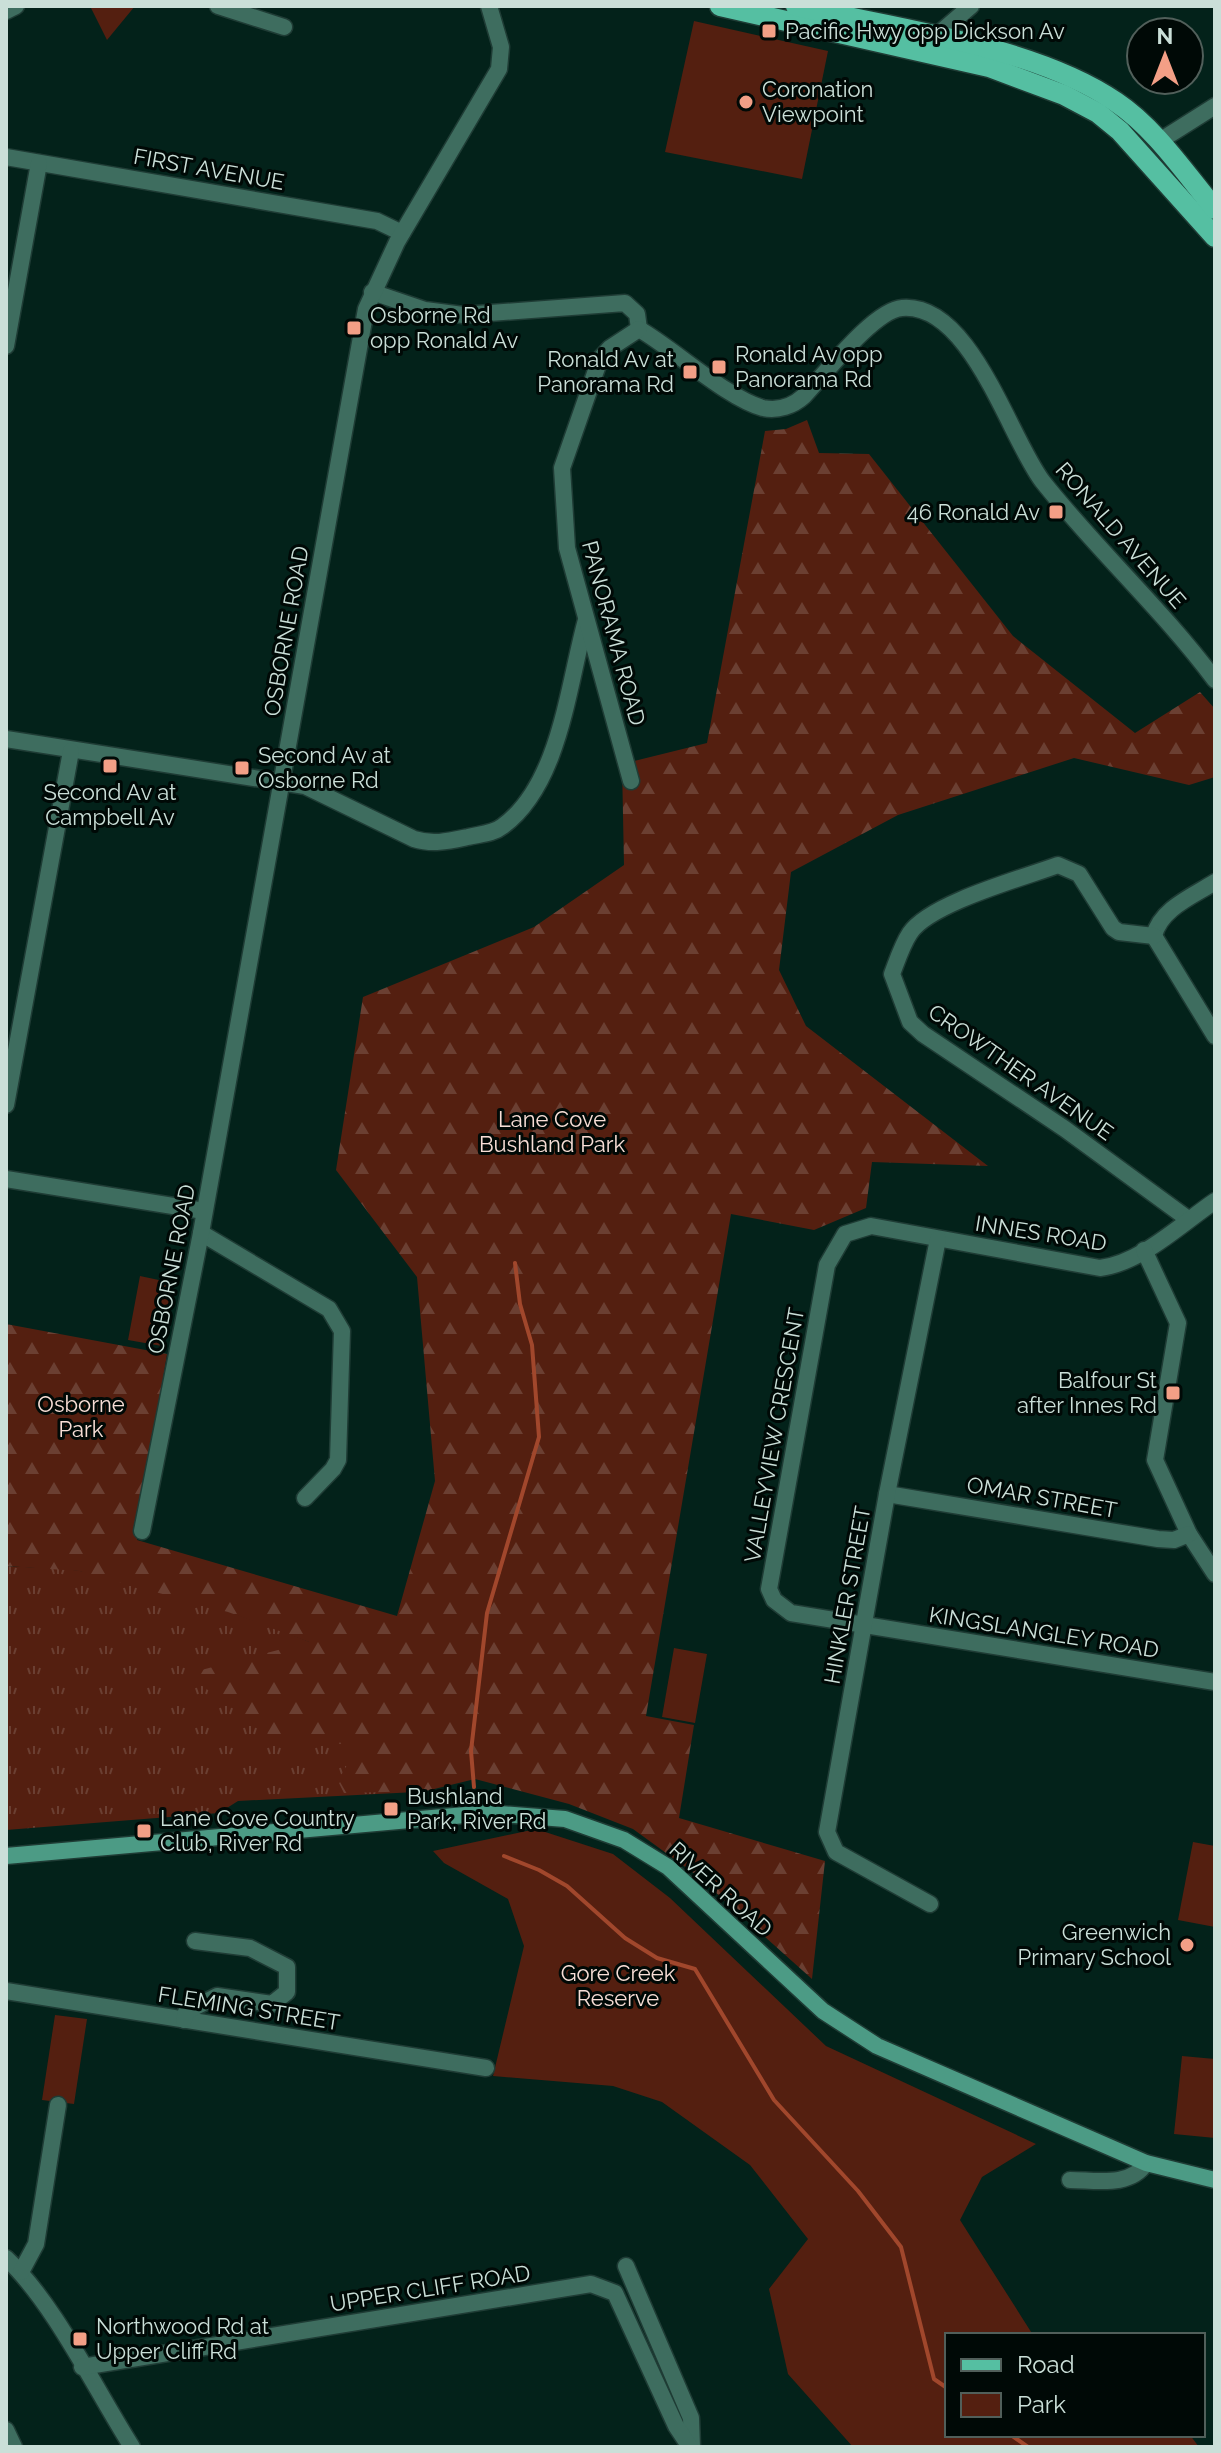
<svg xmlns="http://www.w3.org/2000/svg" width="1221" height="2453" font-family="Raleway,sans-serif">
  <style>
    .grass { fill: url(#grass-tufts) }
    .forest { fill: url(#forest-firs) }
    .park { fill: #541f10 }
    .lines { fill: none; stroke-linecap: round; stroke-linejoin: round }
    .stream { stroke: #a1472c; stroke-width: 4 }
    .street-casing { stroke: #1f3c35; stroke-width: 19 }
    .secondary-casing { stroke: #1f3c35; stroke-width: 19 }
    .primary-casing { stroke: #1f3c35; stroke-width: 23 }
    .street { stroke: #3e6d5f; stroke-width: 16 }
    .secondary { stroke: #4c9b85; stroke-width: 16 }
    .primary { stroke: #55bfa2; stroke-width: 20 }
    .poi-dot { fill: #f39f86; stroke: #000906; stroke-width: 3 }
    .labels { text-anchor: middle; stroke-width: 6; stroke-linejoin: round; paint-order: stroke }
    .poi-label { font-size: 22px; fill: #cadfd8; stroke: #000906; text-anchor: start }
    .street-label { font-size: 22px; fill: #cadfd8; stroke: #000906 }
    .park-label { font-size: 22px; fill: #f8ded6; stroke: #000906 }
  </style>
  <defs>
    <pattern id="grass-tufts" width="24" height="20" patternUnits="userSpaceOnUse" patternTransform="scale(2)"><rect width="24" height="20" fill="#541f10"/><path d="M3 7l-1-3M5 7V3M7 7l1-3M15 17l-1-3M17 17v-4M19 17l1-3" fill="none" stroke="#6b3f32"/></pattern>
    <pattern id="forest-firs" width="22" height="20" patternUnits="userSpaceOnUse" patternTransform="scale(2)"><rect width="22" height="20" fill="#541f10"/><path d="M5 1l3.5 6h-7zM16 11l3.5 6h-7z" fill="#6b3f32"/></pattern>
  </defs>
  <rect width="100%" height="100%" fill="#03221a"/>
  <path class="grass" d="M6,1566C30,1568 56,1567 80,1571C176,1587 269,1627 360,1661L416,1792L238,1801L219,1813L6,1830Z"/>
  <polygon class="forest" points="807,420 819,453 869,454 1013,636 1135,733 1200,692 1215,709 1215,777 1189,785 1074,758 898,815 791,872 779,970 806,1026 988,1166 872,1162 866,1208 814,1230 731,1214 646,1716 694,1725 679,1818 825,1861 812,1979 695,1874 633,1829 569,1804 475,1779 426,1791 344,1793 338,1781 358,1745 276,1740 186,1674 309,1642 228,1612 79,1571 6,1566 6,1324 167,1354 137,1540 397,1616 435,1481 417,1277 336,1170 363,997 534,927 624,865 622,764 707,743 765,431 786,429"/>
  <g class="park">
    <polygon points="90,6 135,6 107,40"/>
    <polygon points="694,21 828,51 802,179 665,152"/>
    <polygon points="140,1276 173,1283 162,1346 128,1340"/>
    <polygon points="674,1648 707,1654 695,1723 662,1717"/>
    <polygon points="536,1829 613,1854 670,1898 826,2046 1036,2144 982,2177 960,2220 1033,2335 947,2335 947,2435 1190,2435 1199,2447 853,2447 788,2374 769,2289 808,2239 750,2165 662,2102 613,2086 493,2076 524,1946 508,1899 444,1863 433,1851"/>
    <polygon points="1193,1842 1215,1846 1215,1927 1178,1920"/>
    <polygon points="55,2015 87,2019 74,2104 42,2100"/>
    <polygon points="1182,2056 1215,2059 1215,2138 1174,2134"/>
  </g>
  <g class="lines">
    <g class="stream">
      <polyline points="474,1787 471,1751 487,1613 539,1437 532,1345 520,1304 515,1263"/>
      <polyline points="504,1856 539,1870 567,1886 625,1938 657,1958 695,1969 774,2100 858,2191 901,2247 934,2379 947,2388"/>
      <polyline points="1011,2435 1028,2447"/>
    </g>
    <defs>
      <g id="street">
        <polyline points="218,6 284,27"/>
        <polyline points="6,11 16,6"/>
        <polyline points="935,37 971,6"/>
        <polyline points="1158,142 1215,106"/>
        <polyline points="6,157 377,221 402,233"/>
        <polyline points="372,292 425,310 463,315 625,303 637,314 639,329"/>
        <path d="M639,329C674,349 728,399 763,408C778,411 793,406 804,396C825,374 874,310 902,308C971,302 1010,440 1043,482C1097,550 1162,609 1215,680"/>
        <polyline points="6,346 39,163"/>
        <path d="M6,739L305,786L414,839C433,845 449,841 468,837C480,834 493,834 503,826C560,784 568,685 586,620"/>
        <polyline points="631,781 567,548 562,468 600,359 610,348 639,329"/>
        <path d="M1215,882C1193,896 1160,909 1154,936L1215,1036"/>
        <path d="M1154,936L1119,932L1113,928L1079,874L1058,865C1023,878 930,903 910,933C902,945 897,961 892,974L910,1022L923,1034L1065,1129L1188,1219"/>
        <polyline points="6,1105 71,751"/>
        <polyline points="6,1179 204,1211"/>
        <path d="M1215,1201C1181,1224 1141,1263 1100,1268L871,1226L845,1234L827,1265L769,1589L774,1600L791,1613L1215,1682"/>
        <polyline points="201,1233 329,1309 342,1331 338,1460 333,1469 305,1498"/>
        <polyline points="1144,1250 1178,1323 1155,1460 1189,1534 1215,1574"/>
        <polyline points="887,1494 1158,1539 1174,1540 1189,1534"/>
        <polyline points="142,1531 201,1233 366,309 397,242 499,69 501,47 489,6"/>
        <polyline points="930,1904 836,1852 827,1832 887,1494 938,1239"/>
        <polyline points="6,1991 486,2068"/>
        <polyline points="184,2020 186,2012 217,1996 272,2004 287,1992 287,1967 250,1948 195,1941"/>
        <path d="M1070,2180C1095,2180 1130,2188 1146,2163"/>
        <path d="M6,2258C55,2304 95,2389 132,2447"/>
        <polyline points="626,2266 691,2418 692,2447"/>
        <polyline points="21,2272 36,2244 58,2105"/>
        <polyline points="82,2367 591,2284 615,2293 676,2426 690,2447"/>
        <polyline points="6,2430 14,2447"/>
      </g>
      <polyline id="secondary" points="6,1856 488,1813 565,1819 624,1840 668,1867 823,2011 877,2046 1146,2163 1215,2180"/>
      <g id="primary">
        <polyline points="720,6 989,67 1064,95 1098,113 1120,131 1215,237"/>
        <path d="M796,6C892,28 1035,46 1116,102C1155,128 1185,173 1215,209"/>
      </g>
    </defs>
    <use href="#street" class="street-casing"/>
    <use href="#secondary" class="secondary-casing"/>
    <use href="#primary" class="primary-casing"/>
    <use href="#street" class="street"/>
    <use href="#secondary" class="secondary"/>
    <use href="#primary" class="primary"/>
  </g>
  <g class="poi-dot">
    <rect x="761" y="23" width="16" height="16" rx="4"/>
    <circle cx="746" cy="102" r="8"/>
    <rect x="346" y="320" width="16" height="16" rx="4"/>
    <rect x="711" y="359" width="16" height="16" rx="4"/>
    <rect x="682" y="364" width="16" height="16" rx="4"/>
    <rect x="1048" y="504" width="16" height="16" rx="4"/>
    <rect x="102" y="758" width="16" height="16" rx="4"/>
    <rect x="234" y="760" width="16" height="16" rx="4"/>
    <rect x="1165" y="1385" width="16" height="16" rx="4"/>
    <rect x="383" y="1801" width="16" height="16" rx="4"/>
    <rect x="136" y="1823" width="16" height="16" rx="4"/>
    <circle cx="1187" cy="1945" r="8"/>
    <rect x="72" y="2331" width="16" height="16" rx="4"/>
  </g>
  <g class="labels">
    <g class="poi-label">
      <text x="785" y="39">Pacific Hwy opp Dickson Av</text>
      <text x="762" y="97">Coronation<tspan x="762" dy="25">Viewpoint</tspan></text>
      <text x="370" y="323">Osborne Rd<tspan x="370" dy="25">opp Ronald Av</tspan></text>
      <text x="735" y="362">Ronald Av opp<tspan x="735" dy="25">Panorama Rd</tspan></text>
      <text x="674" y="367" text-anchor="end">Ronald Av at<tspan x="674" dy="25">Panorama Rd</tspan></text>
      <text x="1040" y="520" text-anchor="end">46 Ronald Av</text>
      <text x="258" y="763">Second Av at<tspan x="258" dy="25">Osborne Rd</tspan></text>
      <text x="110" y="800" text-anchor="middle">Second Av at<tspan x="110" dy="25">Campbell Av</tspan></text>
      <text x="1157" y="1388" text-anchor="end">Balfour St<tspan x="1157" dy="25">after Innes Rd</tspan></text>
      <text x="407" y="1804">Bushland<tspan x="407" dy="25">Park, River Rd</tspan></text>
      <text x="160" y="1826">Lane Cove Country<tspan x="160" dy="25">Club, River Rd</tspan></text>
      <text x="1171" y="1940" text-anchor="end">Greenwich<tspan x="1171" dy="25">Primary School</tspan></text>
      <text x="96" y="2334">Northwood Rd at<tspan x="96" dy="25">Upper Cliff Rd</tspan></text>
    </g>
    <g class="street-label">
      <text transform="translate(209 169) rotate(10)" y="8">FIRST AVENUE</text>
      <text transform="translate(1121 535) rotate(49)" y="8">RONALD AVENUE</text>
      <text transform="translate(286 631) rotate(-80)" y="8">OSBORNE ROAD</text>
      <text transform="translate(614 633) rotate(75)" y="8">PANORAMA ROAD</text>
      <text transform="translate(1021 1072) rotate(35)" y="8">CROWTHER AVENUE</text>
      <text transform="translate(1041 1233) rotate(9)" y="8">INNES ROAD</text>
      <text transform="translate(171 1269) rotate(-79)" y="8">OSBORNE ROAD</text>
      <text transform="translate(774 1435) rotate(-80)" y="8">VALLEYVIEW CRESCENT</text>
      <text transform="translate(1042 1497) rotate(10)" y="8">OMAR STREET</text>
      <text transform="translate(847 1595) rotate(-80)" y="8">HINKLER STREET</text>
      <text transform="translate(1044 1632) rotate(9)" y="8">KINGSLANGLEY ROAD</text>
      <text transform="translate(721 1889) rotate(42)" y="8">RIVER ROAD</text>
      <text transform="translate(249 2008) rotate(9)" y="8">FLEMING STREET</text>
      <text transform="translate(430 2288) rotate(-9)" y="8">UPPER CLIFF ROAD</text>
    </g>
    <g class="park-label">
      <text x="552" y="1127">Lane Cove<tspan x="552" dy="25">Bushland Park</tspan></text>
      <text x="81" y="1412">Osborne<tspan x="81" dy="25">Park</tspan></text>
      <text x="618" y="1981">Gore Creek<tspan x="618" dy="25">Reserve</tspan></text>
    </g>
  </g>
  <rect width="1221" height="2453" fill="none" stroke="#cadfd8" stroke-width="16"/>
  <rect x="945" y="2333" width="260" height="104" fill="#000906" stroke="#515f5a" stroke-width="2"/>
  <rect x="961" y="2359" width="40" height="12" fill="#55bfa2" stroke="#515f5a" stroke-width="2"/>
  <text x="1017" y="2373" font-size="24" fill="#cadfd8">Road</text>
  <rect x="961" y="2393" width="40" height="24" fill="#541f10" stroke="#515f5a" stroke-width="2"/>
  <text x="1017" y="2413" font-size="24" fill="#cadfd8">Park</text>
  <g transform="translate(1165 56)"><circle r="38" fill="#000906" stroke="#515f5a" stroke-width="2"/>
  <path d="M0-6L14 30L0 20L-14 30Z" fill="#f39f86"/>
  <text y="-12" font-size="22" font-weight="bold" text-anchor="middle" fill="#cadfd8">N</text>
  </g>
</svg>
